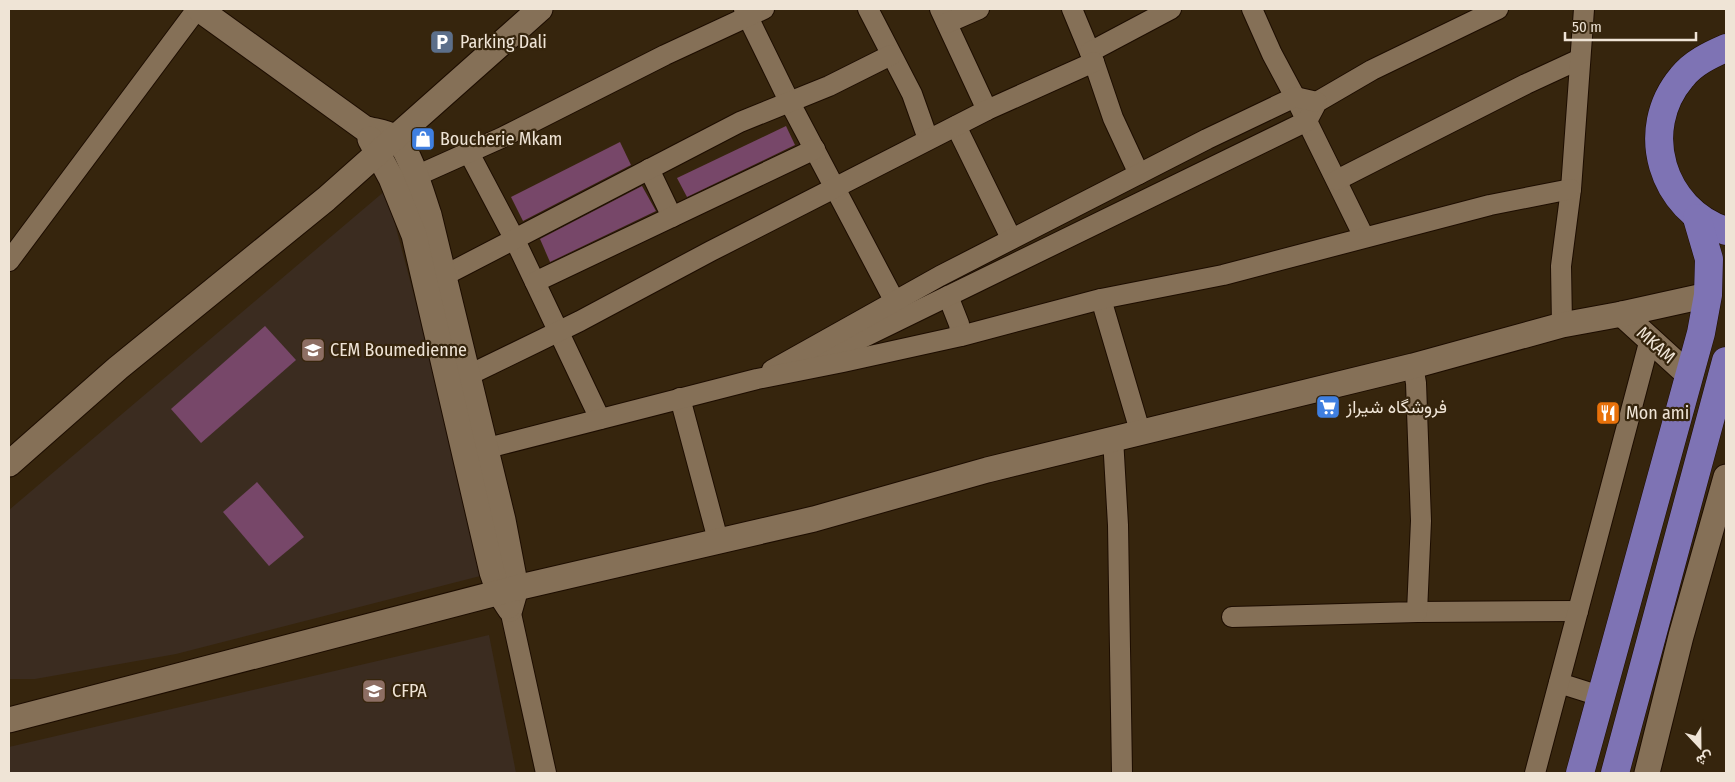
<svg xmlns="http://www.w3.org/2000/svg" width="1735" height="782" font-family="'Fira Sans Condensed',Vazirmatn,sans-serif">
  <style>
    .education { fill: #3b2c20 }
    .building { fill: #774769 }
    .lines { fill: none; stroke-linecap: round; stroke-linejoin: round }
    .minor-casing { stroke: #1d0d00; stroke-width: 22 }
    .tertiary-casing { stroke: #1d0d00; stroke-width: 27 }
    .trunk-casing { stroke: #1d0d00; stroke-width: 29 }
    .minor { stroke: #857057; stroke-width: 20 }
    .tertiary { stroke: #857057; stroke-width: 25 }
    .trunk { stroke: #7e73b4; stroke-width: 28 }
    .labels { text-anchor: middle; stroke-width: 4.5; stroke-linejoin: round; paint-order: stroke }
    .poi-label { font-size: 18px; fill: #efe4d6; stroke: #36250d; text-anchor: start }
    .street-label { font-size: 18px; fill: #efe4d6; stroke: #36250d }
  </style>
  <rect width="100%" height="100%" fill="#36250d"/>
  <g class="education">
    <polygon points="386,190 488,574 176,654 35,679 9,679 9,510"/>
    <polygon points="489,635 516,773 9,773 9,747"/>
  </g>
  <g class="building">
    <polygon points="786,126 795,145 687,197 677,178"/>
    <polygon points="620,142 631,165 523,221 511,197"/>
    <polygon points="642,186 656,211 550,262 540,239"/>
    <polygon points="265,326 296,360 201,443 171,409"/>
    <polygon points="257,482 304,537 269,566 223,512"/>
  </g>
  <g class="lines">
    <defs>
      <g id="minor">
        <polyline points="744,9 790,103 894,300"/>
        <polyline points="868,9 912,94 928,139"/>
        <polyline points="940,9 987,110"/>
        <polyline points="1072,9 1094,62 1113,118 1139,174"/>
        <polyline points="1252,9 1272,54 1295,97 1364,237"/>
        <polyline points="947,23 979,9"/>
        <polyline points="1090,52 1171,9"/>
        <polyline points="956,126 1011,238"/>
        <polyline points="469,153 514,238 600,419"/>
        <polyline points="649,169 672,217"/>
        <polyline points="416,176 501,138 665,55 764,9"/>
        <polyline points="1337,180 1526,84 1580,59"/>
        <polyline points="9,261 197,9"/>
        <polyline points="432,282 740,122 829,86 891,55"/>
        <polyline points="535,282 815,149"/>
        <polyline points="948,296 959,324 961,336"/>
        <polyline points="1101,299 1140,431"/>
        <polyline points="1562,325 1561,266 1571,189 1584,9"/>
        <polyline points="817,360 1307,121 1317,102 1372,70 1498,9"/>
        <polyline points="772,370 940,276 1207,139 1295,97 1317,102"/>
        <polyline points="469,375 580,321 711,251 987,110 1094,62"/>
        <polyline points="680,398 718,540"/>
        <polyline points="1113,438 1118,525 1122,773"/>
        <polyline points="472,452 757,379 843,362 961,336 1101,299 1223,275 1490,205 1571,189"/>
        <polyline points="510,609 546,773"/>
        <polyline points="1417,612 1578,611"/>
        <polyline points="1232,617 1417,612 1421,521 1416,383 1413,366"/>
        <polyline points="1559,683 1600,696"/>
        <polyline points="1535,773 1650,339"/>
      </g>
      <g id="tertiary">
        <path d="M199,9L364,128C373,131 386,132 394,137C409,146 423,198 429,215L503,520L516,588L510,609"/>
        <polyline points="370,139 391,178 414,235 492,572 499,592 508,606"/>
        <polyline points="1622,314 1690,376"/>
        <polyline points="9,464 118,368 326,199 540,9"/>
        <polyline points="9,720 516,588 814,519 987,470 1413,366 1562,325 1622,314 1708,295"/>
        <polyline points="1647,773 1681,636 1726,477"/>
      </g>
      <g id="trunk">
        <path d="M1726,48C1710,55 1693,63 1682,77C1637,130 1662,210 1726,231"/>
        <polyline points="1580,773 1701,333 1708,295 1709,259 1697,218"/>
        <polyline points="1615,773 1726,361"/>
      </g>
    </defs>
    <use href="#minor" class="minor-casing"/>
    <use href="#tertiary" class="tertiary-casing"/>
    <use href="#trunk" class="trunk-casing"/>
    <use href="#minor" class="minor"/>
    <use href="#tertiary" class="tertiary"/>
    <use href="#trunk" class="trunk"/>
  </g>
  <defs>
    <symbol id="parking-square" viewBox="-11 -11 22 22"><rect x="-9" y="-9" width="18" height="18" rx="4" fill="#5c6f8a" stroke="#36250d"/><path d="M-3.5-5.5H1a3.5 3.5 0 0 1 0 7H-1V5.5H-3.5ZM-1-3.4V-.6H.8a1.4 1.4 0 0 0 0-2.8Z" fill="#fff"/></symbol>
    <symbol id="shop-square" viewBox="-11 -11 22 22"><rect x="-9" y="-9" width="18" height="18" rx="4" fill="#3f7fe0" stroke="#36250d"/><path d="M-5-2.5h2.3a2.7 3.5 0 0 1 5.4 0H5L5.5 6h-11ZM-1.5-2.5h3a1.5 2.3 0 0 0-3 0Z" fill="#fff"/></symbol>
    <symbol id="school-square" viewBox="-11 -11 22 22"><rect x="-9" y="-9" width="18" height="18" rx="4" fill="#8d6e63" stroke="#36250d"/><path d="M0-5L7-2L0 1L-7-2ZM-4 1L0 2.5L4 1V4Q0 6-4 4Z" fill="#fff"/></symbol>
    <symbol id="supermarket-square" viewBox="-11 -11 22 22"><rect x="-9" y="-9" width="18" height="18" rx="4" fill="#3f7fe0" stroke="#36250d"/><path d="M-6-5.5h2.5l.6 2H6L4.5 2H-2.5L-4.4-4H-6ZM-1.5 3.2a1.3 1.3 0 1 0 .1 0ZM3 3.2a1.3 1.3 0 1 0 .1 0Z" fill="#fff"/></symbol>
    <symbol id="restaurant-square" viewBox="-11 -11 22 22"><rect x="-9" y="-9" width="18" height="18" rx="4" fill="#e8710a" stroke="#36250d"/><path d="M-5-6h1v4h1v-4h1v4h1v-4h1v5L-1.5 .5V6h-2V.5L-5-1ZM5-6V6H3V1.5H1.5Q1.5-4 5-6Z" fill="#fff"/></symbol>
    <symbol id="university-square" viewBox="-11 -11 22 22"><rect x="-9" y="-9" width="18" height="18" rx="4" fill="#8d6e63" stroke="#36250d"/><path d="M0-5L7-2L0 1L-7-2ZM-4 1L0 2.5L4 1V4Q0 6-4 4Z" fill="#fff"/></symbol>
  </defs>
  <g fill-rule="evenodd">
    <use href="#parking-square" x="428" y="28" width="28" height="28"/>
    <use href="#shop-square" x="409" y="125" width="28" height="28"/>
    <use href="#school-square" x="299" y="336" width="28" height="28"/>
    <use href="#supermarket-square" x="1314" y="393" width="28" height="28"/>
    <use href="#restaurant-square" x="1594" y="399" width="28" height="28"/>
    <use href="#university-square" x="360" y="677" width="28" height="28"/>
  </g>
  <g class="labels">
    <g class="poi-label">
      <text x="460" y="48">Parking Dali</text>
      <text x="440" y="145">Boucherie Mkam</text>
      <text x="330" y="356">CEM Boumedienne</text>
      <text x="1346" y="413">فروشگاه شيراز</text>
      <text x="1626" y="419">Mon ami</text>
      <text x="392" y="697">CFPA</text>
    </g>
    <g class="street-label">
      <text transform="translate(1656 345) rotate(42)" y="6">MKAM</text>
    </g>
  </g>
  <rect width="1735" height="782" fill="none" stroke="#efe4d6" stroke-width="20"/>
  <g transform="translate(1700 747) rotate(158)" stroke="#36250d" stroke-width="4" paint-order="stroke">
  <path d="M0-4L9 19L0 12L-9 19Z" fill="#efe4d6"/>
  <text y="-8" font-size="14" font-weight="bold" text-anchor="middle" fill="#efe4d6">ش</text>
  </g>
  <path d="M1565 32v8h131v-8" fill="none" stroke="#efe4d6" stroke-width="2.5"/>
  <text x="1572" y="32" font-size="15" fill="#efe4d6" stroke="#36250d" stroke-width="4" paint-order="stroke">50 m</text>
</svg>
